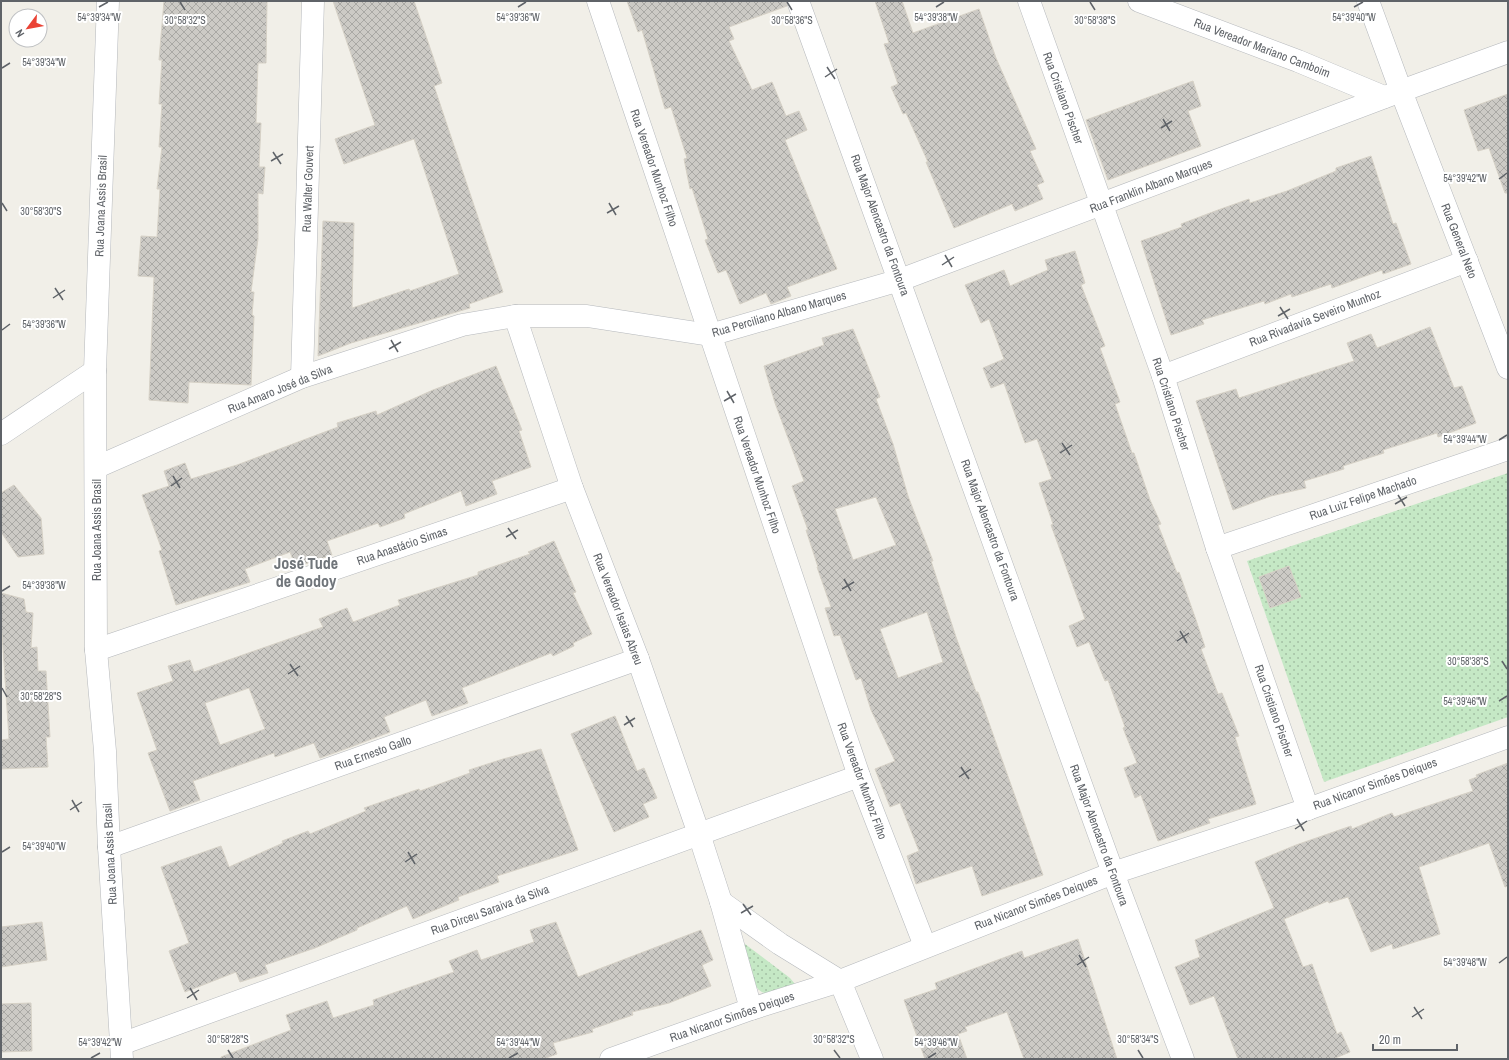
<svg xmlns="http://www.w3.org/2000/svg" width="1509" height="1060" font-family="'Archivo Narrow',sans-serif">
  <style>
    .grass { fill: url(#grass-dots) }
    .building { fill: url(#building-cross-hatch); stroke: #d6d1c6; fill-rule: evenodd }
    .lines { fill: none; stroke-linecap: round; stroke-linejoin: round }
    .street-casing { stroke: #b5b8bc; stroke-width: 23 }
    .street { stroke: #fff; stroke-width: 22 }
    .ticks { fill: none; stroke: #5f6368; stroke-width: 1.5 }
    .labels { text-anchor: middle; stroke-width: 4; stroke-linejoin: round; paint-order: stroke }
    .street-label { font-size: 12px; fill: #5f6368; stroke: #fff }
    .district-label { font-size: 16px; font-weight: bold; fill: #70757a; stroke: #fff }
    .ticks-label { font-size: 10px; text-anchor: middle; fill: #5f6368; stroke: #fff; stroke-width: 4; stroke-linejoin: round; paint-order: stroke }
  </style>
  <defs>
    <pattern id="grass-dots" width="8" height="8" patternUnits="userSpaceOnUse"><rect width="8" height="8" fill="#c5e8c5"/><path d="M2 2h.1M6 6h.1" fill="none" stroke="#a3c0a4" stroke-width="1.8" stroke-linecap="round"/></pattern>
    <pattern id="building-cross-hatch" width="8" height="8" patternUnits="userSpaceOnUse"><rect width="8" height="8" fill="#cccac5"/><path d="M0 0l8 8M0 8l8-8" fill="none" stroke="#a9a8a4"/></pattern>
  </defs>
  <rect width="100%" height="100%" fill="#f1efe8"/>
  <g class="grass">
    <polygon points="1508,473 1508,717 1324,782 1247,561"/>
    <path d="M745,944L790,978L795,984L793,988C786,990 776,995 769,994C752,994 744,961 740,949Z"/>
  </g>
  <g class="building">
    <polygon points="164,1 267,1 266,63 258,63 256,123 261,123 259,167 265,167 263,194 258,193 258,239 251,292 254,292 252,315 254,316 251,385 189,382 188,403 149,400 154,277 138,276 141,236 157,237 160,189 157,189 162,147 159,147 162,104 159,104 162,60 159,60"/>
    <polygon points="333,1 414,1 442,83 434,86 503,292 469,304 470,308 351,343 318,356 323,221 354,223 352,308 409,289 410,291 459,274 414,139 344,164 335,139 375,125"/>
    <polygon points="627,1 786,1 787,6 729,27 734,39 729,41 752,90 772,82 786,116 799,111 807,130 785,140 837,269 787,287 791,296 771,304 766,293 740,304 726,270 718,273 705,240 708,239 692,188 690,189 684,159 687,158 671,107 665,109 642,30 638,32"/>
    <polygon points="875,1 902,1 913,33 979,9 996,58 1036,149 1030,151 1044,182 1037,185 1043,199 1015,211 1012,204 954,228 926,162 928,162 906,113 903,114 891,87 898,84 884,44 889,43"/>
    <polygon points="1193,81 1201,106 1188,111 1201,146 1108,180 1086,120"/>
    <polygon points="1508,94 1508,193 1505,193 1489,148 1478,151 1464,110"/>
    <polygon points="1371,156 1393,224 1396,223 1411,264 1383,274 1382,270 1332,288 1331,284 1292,297 1291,294 1265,304 1264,301 1202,320 1204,324 1171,335 1141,241 1182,227 1181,224 1218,210 1249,199 1250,203 1287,191 1336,171 1336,168"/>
    <polygon points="1075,251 1085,283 1081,285 1105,346 1100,348 1120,402 1115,404 1132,453 1134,453 1150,500 1161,524 1158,525 1177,573 1179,572 1196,620 1205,647 1201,649 1218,694 1222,693 1239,736 1235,737 1256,804 1208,819 1210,823 1158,841 1141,795 1135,798 1124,768 1137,763 1123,728 1125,727 1108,680 1105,681 1089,642 1077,647 1069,626 1085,619 1051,525 1053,524 1039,483 1052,479 1037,439 1025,443 1004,383 991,388 983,368 1004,359 989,319 981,323 965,285 1004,270 1010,286 1048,270 1045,260"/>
    <polygon points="1430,327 1454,388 1462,386 1476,423 1438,437 1437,433 1383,450 1384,453 1343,466 1344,469 1304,481 1306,488 1271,496 1233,510 1196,401 1236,389 1239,398 1354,361 1347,343 1371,334 1377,348"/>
    <path d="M853,329L880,397L876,399L893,444L908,496L933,561H931L956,637L976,692H978L1043,875L982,896L972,866L916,884L907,856L919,851L900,803L890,807L875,769L895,761L871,710L861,678L856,680L840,635L834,636L825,608L831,607L817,567H818L806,530H808L792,486L804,481L775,403L764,366L824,345L822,338ZM876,497L896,545L853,560L835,509ZM927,612L943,662L898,678L880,629Z"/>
    <polygon points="496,366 522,430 519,431 531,467 492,481 497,494 466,506 461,491 404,514 405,518 380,527 378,523 327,541 332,555 296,567 290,552 245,569 250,582 176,605 159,551 162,550 142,495 169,486 164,471 185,463 191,479 237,465 338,427 337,423 376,411 377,415 433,390"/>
    <polygon points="14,485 41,518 44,554 18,557 1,532 1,493"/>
    <path d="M554,541L576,592L573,593L592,634L573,643L574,646L553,656L551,653L462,688L468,703L432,716L426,700L384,717L390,732L348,748L320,758L314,743L275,757L274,753L193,781L200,800L170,811L148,753L157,750L137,693L173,681L168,666L190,660L194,672L323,627L319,619L347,608L353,622L400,605L398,600L478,575V572L530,554L528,552ZM249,688L265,729L220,745L205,703Z"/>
    <polygon points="1289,566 1301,597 1270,608 1259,577"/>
    <polygon points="1,593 24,599 26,612 33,613 31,648 37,647 38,671 46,671 50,737 46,737 48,767 1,769 1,740 9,739 2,633 1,633"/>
    <polygon points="615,716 637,771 644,768 657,798 643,804 649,817 614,832 571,734"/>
    <polygon points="541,749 578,850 497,876 499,882 458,897 459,900 413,919 407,906 357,928 357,930 315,948 265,965 268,973 240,982 236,972 185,992 169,951 189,943 161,867 221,846 229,867 283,843 282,841 308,831 310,834 366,811 364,808 419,789 420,791 470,773 469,770 503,759"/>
    <polygon points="1508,763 1508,886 1505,887 1489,843 1419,867 1440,934 1393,949 1392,944 1371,952 1348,897 1329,903 1328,901 1284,919 1303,967 1312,964 1337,1034 1341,1032 1350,1052 1333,1059 1238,1059 1214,996 1190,1005 1175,967 1200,957 1195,940 1274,908 1255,862 1296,845 1351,826 1352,829 1392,813 1394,817 1473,791 1469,780 1477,777 1476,775"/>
    <polygon points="42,922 47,960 1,967 1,927"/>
    <polygon points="556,922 578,977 701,930 713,960 702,965 711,986 669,1003 632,1012 633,1015 592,1029 593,1032 553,1043 557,1054 543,1059 221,1059 221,1057 291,1030 286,1015 327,1001 333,1018 374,1005 373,1000 454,972 449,961 477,950 481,960 534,942 530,930"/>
    <polygon points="1078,939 1117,1059 1024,1059 1007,1012 965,1027 967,1031 958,1034 967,1059 925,1059 904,1000 937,989 935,983 1022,951 1024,958"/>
    <polygon points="31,1003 32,1051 1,1052 1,1004"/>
  </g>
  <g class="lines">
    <defs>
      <g id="street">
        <polyline points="108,1 95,371 96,650 105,751 109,847 122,1059"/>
        <polyline points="598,1 859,776 925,946"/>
        <polyline points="798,1 1113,873 1183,1059"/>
        <polyline points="1029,1 1163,376 1217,548 1308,809"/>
        <polyline points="1139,1 1298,61 1384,97"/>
        <polyline points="1368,1 1401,91 1508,368"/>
        <polyline points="515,316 572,488 638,659 699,834 721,902 751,1009"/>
        <polyline points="1163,376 1467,261"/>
        <polyline points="302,377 313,1"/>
        <polyline points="1,434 95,371"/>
        <polyline points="97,467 302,377 462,325 515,316 587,316 710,335 900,280 1401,91 1508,52"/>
        <polyline points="1217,548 1508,449"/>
        <polyline points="96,650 572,488"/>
        <polyline points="109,847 638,659"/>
        <polyline points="721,902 780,944 840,981 872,1059"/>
        <polyline points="121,1044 859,776"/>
        <polyline points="611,1059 751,1009 840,981 1113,873 1308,809 1508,737"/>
      </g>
    </defs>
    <use href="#street" class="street-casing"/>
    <use href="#street" class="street"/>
  </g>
  <path class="ticks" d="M180,2L185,10M787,2L792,10M1090,2L1095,10M99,7L108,2M518,7L526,2M936,7L944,2M1354,7L1363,2M827,67L835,79M2,68L10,63M825,77L837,69M1163,119L1170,131M1161,128L1172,121M273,152L281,164M271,161L283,154M1499,179L1507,173M2,203L7,211M609,203L616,215M607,213L619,206M945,255L952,267M942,265L954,257M55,288L63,300M53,298L65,290M1280,307L1288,319M1278,316L1290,309M2,330L10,324M391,340L398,352M389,349L401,342M727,391L734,403M724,401L736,394M1499,440L1507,435M1062,443L1070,455M1060,453L1072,445M173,476L180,488M171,486L182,478M1398,495L1405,506M1395,504L1407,497M508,528L516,539M506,537L518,530M844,579L851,591M842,589L854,582M2,591L10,586M1180,631L1187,643M1177,641L1189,633M1502,661L1507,669M290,664L298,676M288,674L300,666M2,688L7,697M1499,701L1507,696M626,716L633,727M624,725L635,718M961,767L969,779M959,777L971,769M72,800L79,812M70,810L82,802M1297,819L1304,831M1295,829L1307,821M2,852L10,847M408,852L415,864M405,862L417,854M743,904L751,915M741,913L753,906M1079,955L1086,967M1499,963L1507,957M1077,965L1089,957M190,988L197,1000M187,998L199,990M1414,1007L1422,1019M1412,1017L1424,1009M228,1050L233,1058M834,1050L840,1058M1138,1050L1143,1058M91,1058L100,1053M509,1058L518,1053M928,1058L936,1053"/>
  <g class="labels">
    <g class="street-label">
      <text transform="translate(1262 48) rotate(21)" y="4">Rua Vereador Mariano Camboim</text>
      <text transform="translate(1063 98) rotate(70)" y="4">Rua Cristiano Pischer</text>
      <text transform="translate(654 168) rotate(71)" y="4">Rua Vereador Munhoz Filho</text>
      <text transform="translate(1151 186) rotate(-21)" y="4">Rua Franklin Albano Marques</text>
      <text transform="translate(308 189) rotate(-88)" y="4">Rua Walter Gouvert</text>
      <text transform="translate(101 206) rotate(-88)" y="4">Rua Joana Assis Brasil</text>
      <text transform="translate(880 225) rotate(70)" y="4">Rua Major Alencastro da Fontoura</text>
      <text transform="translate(1459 241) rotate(69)" y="4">Rua General Neto</text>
      <text transform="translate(779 314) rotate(-16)" y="4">Rua Perciliano Albano Marques</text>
      <text transform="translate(1315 318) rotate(-21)" y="4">Rua Rivadavia Seveiro Munhoz</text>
      <text transform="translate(280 389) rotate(-22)" y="4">Rua Amaro José da Silva</text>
      <text transform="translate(1171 404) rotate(72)" y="4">Rua Cristiano Pischer</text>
      <text transform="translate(757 475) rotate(71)" y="4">Rua Vereador Munhoz Filho</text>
      <text transform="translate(1363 498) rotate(-19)" y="4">Rua Luiz Felipe Machado</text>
      <text transform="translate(97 530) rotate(-90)" y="4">Rua Joana Assis Brasil</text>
      <text transform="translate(990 530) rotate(70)" y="4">Rua Major Alencastro da Fontoura</text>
      <text transform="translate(402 546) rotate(-19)" y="4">Rua Anastácio Simas</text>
      <text transform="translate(618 609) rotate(69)" y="4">Rua Vereador Isaias Abreu</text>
      <text transform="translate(1274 711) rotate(71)" y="4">Rua Cristiano Pischer</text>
      <text transform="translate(373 753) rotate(-20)" y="4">Rua Ernesto Gallo</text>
      <text transform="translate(862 781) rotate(70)" y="4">Rua Vereador Munhoz Filho</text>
      <text transform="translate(1375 784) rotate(-20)" y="4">Rua Nicanor Simões Deiques</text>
      <text transform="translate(1099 835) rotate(70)" y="4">Rua Major Alencastro da Fontoura</text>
      <text transform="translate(110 854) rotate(-93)" y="4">Rua Joana Assis Brasil</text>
      <text transform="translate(1036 903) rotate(-21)" y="4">Rua Nicanor Simões Deiques</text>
      <text transform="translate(490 910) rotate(-20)" y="4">Rua Dirceu Saraiva da Silva</text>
      <text transform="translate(732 1017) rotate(-19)" y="4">Rua Nicanor Simões Deiques</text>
    </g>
    <g class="district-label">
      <text x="306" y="569">José Tude<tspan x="306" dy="18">de Godoy</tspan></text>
    </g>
  </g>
  <g class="ticks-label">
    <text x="99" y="21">54°39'34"W</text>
    <text x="518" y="21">54°39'36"W</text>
    <text x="936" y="21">54°39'38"W</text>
    <text x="1354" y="21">54°39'40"W</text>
    <text x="792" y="24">30°58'36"S</text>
    <text x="1095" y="24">30°58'38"S</text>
    <text x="185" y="24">30°58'32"S</text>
    <text x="44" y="66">54°39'34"W</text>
    <text x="1465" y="182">54°39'42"W</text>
    <text x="41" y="215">30°58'30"S</text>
    <text x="44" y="328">54°39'36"W</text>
    <text x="1465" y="443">54°39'44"W</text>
    <text x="44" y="589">54°39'38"W</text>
    <text x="1468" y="665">30°58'38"S</text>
    <text x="41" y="700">30°58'28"S</text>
    <text x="1465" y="705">54°39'46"W</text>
    <text x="44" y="850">54°39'40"W</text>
    <text x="1465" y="966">54°39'48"W</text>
    <text x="228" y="1043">30°58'28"S</text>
    <text x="834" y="1043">30°58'32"S</text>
    <text x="1138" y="1043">30°58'34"S</text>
    <text x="100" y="1046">54°39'42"W</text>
    <text x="518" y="1046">54°39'44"W</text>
    <text x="936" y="1046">54°39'46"W</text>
  </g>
  <rect width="1509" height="1060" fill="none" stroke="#5f6368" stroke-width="4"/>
  <g transform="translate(28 28) rotate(238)"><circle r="19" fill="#ffffff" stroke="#bfc1c3"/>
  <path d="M0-3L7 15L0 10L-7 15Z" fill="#ea4335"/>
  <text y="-6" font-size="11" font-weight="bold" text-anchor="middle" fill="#5f6368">N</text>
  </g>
  <path d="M1373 1044v6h84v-6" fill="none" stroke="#5f6368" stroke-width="2"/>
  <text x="1379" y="1044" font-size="12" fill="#5f6368" stroke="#ffffff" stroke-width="3" paint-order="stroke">20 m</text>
</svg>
